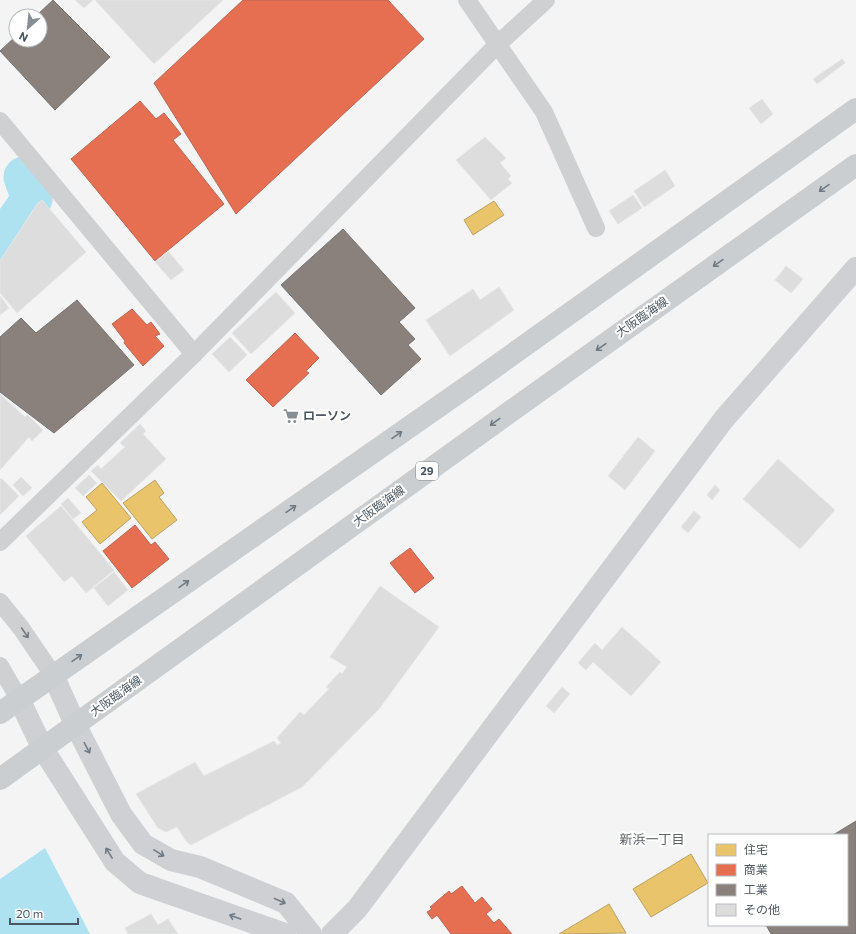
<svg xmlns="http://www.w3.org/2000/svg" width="856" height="934" font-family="Commissioner,'Noto Sans JP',sans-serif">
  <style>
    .water { fill: #aee2f0 }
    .homes { fill: #e9c46a; stroke: #b9a367 }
    .shops { fill: #e76f51; stroke: #b86856 }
    .industry { fill: #8a817c; stroke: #777474 }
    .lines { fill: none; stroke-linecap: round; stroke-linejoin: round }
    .river { stroke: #aee2f0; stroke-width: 41 }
    .building { fill: #ddddde; stroke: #e5e6e7 }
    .street { stroke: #ced0d2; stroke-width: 18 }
    .secondary { stroke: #ced0d4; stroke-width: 22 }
    .primary { stroke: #caced1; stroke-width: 22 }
    .oneway { stroke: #707a83 }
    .oneway2 { stroke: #727b83 }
    .oneway3 { stroke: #727b84 }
    .labels { text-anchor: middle; stroke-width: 4; stroke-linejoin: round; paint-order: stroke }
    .shield { fill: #fff; stroke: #808990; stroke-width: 1 }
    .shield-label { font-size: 11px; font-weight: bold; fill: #4a5661 }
    .street-label { font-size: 12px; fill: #4a5661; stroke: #fff }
    .poi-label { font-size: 12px; font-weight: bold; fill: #4a5661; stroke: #fff; text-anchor: start }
    .neighbourhood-label { font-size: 13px; fill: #5f6368; stroke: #fff }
  </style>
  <rect width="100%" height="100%" fill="#f4f4f4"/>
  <polygon class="water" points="45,848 90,934 0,934 0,879"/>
  <g class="homes">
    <polygon points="494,201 504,215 473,235 464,220"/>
    <polygon points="155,480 164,493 159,497 177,520 152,539 123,503"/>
    <polygon points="102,483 131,518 100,544 82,522 97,510 86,497"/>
    <polygon points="691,854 708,883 651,917 633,889"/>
    <polygon points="609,904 626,933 559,934"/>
  </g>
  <g class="shops">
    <polygon points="243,0 388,0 424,39 236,214 154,83"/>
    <polygon points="140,101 156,119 164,113 181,134 173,140 224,204 155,261 71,159"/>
    <polygon points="132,309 147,325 151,322 160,334 155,336 164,346 143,366 124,343 125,341 112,324"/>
    <polygon points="295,333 319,358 306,371 309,373 273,407 246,380"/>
    <polygon points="135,525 151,545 155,542 169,559 132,588 103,551"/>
    <polygon points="410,548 434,578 415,593 390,563"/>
    <polygon points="462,886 475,903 482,897 492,909 486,914 494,923 499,919 512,934 451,934 437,915 432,919 427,912 432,909 430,907 449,891 451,894"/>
  </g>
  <g class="industry">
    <polygon points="53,0 110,57 55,110 0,51 16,36 16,40 40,40 40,16 36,16"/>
    <polygon points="343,229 415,308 399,322 415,339 408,345 421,359 381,395 281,285"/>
    <polygon points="77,300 134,365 54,433 0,392 0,337 21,318 36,333"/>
    <polygon points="856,821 856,934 771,934 766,925 847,925 847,835 833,835"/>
  </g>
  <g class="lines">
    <polyline class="river" points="0,245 32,199 24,177"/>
  </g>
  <g class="building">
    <polygon points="75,0 93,0 84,8"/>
    <polygon points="95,0 223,0 154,64"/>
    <polygon points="842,59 845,63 817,84 813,79"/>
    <polygon points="762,99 773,114 761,124 749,108"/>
    <polygon points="485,137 506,158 500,163 511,176 508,179 512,183 491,200 456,160"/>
    <polygon points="665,170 675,186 644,207 634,191"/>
    <polygon points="633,195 642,208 618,224 609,211"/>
    <polygon points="42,200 86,252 17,313 0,293 0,261 37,204"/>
    <polygon points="168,251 184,270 171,280 155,262"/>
    <polygon points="786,266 803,279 791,293 775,280"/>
    <polygon points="499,287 514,310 450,356 426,320 473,289 480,300"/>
    <polygon points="276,292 295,313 251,354 232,333"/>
    <polygon points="0,296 9,308 0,315"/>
    <polygon points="230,337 247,355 229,372 212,354"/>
    <polygon points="0,394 25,417 28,415 43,430 32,441 29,437 0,470"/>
    <polygon points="140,424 146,431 143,434 166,459 121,501 91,471 98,465 101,469 125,447 120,443"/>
    <polygon points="638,437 655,451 625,490 608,476"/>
    <polygon points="778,459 835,510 800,549 743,499"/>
    <polygon points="89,475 97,483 83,496 75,488"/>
    <polygon points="21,477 32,488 23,496 13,485"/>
    <polygon points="1,478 19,496 0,515 0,479"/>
    <polygon points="715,485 720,490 712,500 707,495"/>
    <polygon points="68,498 81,513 73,519 61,504"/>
    <polygon points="61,506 114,570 86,593 72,576 64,582 26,536"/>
    <polygon points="694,511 701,517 688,533 681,527"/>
    <polygon points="114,572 128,590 108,606 94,588"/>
    <polygon points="380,586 439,627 379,709 302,787 191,845 186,841 177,827 166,832 158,828 136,794 195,762 204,776 274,741 277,745 281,743 277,738 300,712 304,715 329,689 326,687 340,672 342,674 347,667 330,657"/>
    <polygon points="622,627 661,662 631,696 593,662 586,670 578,663 595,643 602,650"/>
    <polygon points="562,687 570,694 554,713 546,706"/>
    <polygon points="151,914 158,925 168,919 178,934 128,934 125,928"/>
  </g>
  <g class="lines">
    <g class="street">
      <polyline points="467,0 544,112 596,228"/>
      <polyline points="0,121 194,354"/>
      <polyline points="0,542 194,354 497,45 546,0"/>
      <polyline points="0,602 21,628 53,675"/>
      <polyline points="0,666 19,699"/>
    </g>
    <g class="secondary">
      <polyline points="53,675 76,726 121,814 143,844 171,860 200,867 286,903 311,934"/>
      <polyline points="19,699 43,749 115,862 140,883 285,934"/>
      <polyline points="332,934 357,909 724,419 856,268"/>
    </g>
    <g class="primary">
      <polyline points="0,713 478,379 856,109"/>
      <polyline points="0,779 507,414 856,165"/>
    </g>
  </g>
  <defs><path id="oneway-shaft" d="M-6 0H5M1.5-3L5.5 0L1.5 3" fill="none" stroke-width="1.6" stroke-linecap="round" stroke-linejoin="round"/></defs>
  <g class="oneway">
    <use href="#oneway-shaft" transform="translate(824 188) rotate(145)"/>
    <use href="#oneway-shaft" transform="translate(718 263) rotate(145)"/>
    <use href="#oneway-shaft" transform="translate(601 347) rotate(145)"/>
    <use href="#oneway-shaft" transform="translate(495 422) rotate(144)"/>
    <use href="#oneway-shaft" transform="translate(397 435) rotate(-35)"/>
    <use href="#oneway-shaft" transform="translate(291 509) rotate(-35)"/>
    <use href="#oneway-shaft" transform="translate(184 584) rotate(-35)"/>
    <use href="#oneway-shaft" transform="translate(77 658) rotate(-35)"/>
  </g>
  <use class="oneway2" href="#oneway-shaft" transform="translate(25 633) rotate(56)"/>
  <g class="oneway3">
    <use href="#oneway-shaft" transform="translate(87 748) rotate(62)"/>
    <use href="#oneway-shaft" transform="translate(109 853) rotate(-122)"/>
    <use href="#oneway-shaft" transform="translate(159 853) rotate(31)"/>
    <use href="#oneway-shaft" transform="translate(280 901) rotate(24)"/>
    <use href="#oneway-shaft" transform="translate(235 917) rotate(-160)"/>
  </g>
  <defs>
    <symbol id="supermarket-bare" viewBox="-9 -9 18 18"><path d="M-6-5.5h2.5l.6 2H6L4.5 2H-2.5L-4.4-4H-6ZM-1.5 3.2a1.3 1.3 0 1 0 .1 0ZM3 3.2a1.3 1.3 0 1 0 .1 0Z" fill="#868d94" stroke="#fff" stroke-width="2.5" paint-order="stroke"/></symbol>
  </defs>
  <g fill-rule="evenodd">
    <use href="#supermarket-bare" x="280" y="405" width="22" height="22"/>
  </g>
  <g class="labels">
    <rect class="shield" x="416" y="462" width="22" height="18" rx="3"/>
    <g class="shield-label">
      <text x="427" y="475">29</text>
    </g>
    <g class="street-label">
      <text transform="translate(642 317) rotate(-35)" y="4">大阪臨海線</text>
      <text transform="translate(379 506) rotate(-36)" y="4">大阪臨海線</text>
      <text transform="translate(116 696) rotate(-36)" y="4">大阪臨海線</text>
    </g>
    <g class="poi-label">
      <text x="303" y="420">ローソン</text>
    </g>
    <g class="neighbourhood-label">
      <text x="652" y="844">新浜一丁目</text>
    </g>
  </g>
  <rect x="708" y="834" width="140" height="92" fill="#ffffff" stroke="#b7bbc0"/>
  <rect x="716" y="844" width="20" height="12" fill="#e9c46a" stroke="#b7bbc0"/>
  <text x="744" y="854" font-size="12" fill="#4a5661">住宅</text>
  <rect x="716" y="864" width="20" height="12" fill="#e76f51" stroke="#b7bbc0"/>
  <text x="744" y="874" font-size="12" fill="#4a5661">商業</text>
  <rect x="716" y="884" width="20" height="12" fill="#8a817c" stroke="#b7bbc0"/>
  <text x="744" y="894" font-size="12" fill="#4a5661">工業</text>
  <rect x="716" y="904" width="20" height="12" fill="#ddddde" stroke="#b7bbc0"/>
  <text x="744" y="914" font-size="12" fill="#4a5661">その他</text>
  <g transform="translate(28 28) rotate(207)"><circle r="19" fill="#ffffff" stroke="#b7bbc0"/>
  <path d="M0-3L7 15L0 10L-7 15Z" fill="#868d94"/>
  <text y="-6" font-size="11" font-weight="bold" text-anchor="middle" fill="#4a5661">N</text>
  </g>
  <path d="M10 918v6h68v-6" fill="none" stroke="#4a5661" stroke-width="2"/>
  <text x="16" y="918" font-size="12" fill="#4a5661" stroke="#ffffff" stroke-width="3" paint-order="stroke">20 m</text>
</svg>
